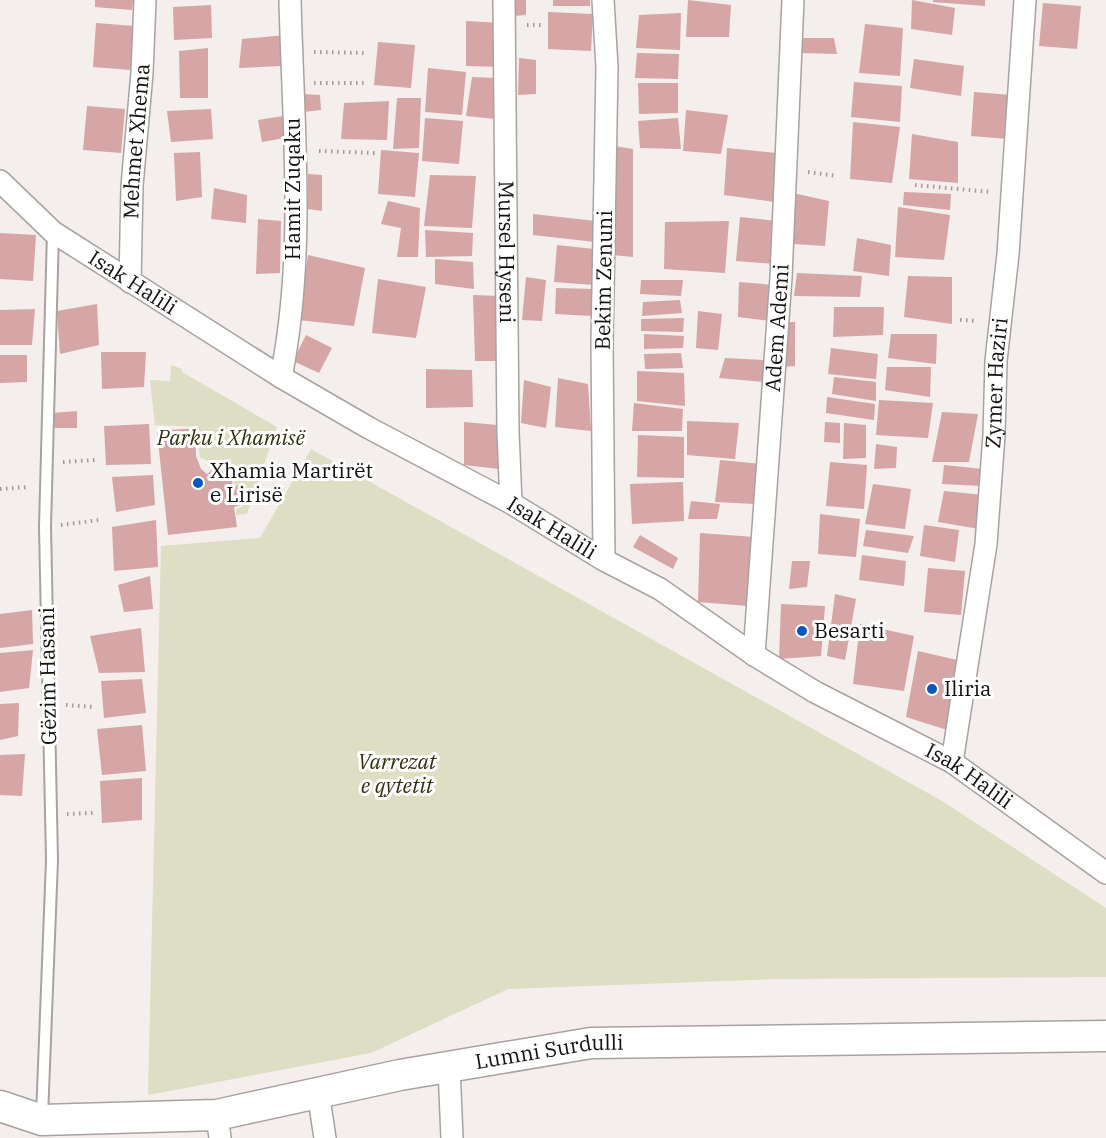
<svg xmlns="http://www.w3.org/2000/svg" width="1106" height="1138" font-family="'IBM Plex Serif',serif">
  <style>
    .green { fill: #dddec3 }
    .building { fill: #d6a5a5 }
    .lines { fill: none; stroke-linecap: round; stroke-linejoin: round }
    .lane-casing { stroke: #a8a3a1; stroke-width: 14 }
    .street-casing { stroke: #a8a3a1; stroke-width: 24 }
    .secondary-casing { stroke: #a8a3a1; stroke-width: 33 }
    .path { stroke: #9f9b99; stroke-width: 4; stroke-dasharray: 1.5 4.5; stroke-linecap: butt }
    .lane { stroke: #fff; stroke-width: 10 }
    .street { stroke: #fff; stroke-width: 21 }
    .secondary { stroke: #fff; stroke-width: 30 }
    .poi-dot { fill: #0a57c1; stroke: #fff; stroke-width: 2 }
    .labels { text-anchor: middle; stroke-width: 6; stroke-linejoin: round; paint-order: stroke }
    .street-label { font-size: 21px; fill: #131211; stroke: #fff }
    .park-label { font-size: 21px; font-style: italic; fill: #30300d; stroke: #fff }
    .poi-label { font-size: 21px; fill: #131211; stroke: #fff; text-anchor: start }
  </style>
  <rect width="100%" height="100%" fill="#f4eeec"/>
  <g class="green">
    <polygon points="171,365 182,369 182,372 277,427 247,514 236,515 236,509 242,507 240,485 234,485 232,474 215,466 211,468 207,460 200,458 196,427 155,425 150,380 170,381"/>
    <polygon points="311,449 942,801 1106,908 1106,977 775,979 508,989 371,1053 148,1095 161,546 260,538"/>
  </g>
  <g class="building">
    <polygon points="95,0 133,0 132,10 95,7"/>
    <polygon points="512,0 526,0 526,15 513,16"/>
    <rect x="553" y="0" width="37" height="6"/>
    <polygon points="688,0 731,5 729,37 686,37"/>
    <polygon points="912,0 955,8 952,35 911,29"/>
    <polygon points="933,0 985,0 985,6 933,2"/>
    <polygon points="1043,3 1081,6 1077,49 1039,46"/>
    <polygon points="211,5 212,38 174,40 173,7"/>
    <polygon points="548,12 593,14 591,51 548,49"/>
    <polygon points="681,13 680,50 636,48 639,15"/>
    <polygon points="466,21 501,23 500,67 466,66"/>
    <polygon points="96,23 134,26 131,70 93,67"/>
    <polygon points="865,24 903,28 900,76 859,73"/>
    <polygon points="285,35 282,66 239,68 242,39"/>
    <polygon points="800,38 834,38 837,54 800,53"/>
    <polygon points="378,42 415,45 411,88 374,85"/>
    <polygon points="208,48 208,98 180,98 179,51"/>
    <polygon points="637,53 679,54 678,79 635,78"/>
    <polygon points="519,58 536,60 536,94 518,95"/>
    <polygon points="914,59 964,66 961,96 910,88"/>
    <polygon points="428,68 466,72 462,115 425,112"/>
    <polygon points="472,77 497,78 495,119 466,116"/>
    <polygon points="854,82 902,86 900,122 851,117"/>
    <polygon points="638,83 678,83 678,113 639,114"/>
    <polygon points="974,92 1012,95 1008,139 971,136"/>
    <polygon points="302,94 320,95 321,110 303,112"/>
    <polygon points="397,98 421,98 419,148 393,149"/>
    <polygon points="389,101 387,140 341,139 344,103"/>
    <polygon points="87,106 125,109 121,153 83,150"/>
    <polygon points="211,109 213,139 171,142 167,111"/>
    <polygon points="686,110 728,115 721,154 683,151"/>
    <polygon points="283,116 285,138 262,142 258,120"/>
    <polygon points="425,118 463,121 459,164 422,161"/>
    <polygon points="678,118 681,149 640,148 638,121"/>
    <polygon points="853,122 900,127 892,183 850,179"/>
    <polygon points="912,134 958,142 958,183 909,179"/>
    <polygon points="614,146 633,149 633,257 612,255"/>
    <polygon points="727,148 776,153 775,202 724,195"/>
    <polygon points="381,150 419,153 415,197 378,194"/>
    <polygon points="200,152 202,197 176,201 174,153"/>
    <polygon points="308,174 322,175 322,211 308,209"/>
    <polygon points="430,175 476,176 472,228 424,226"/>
    <polygon points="214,188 247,195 246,223 211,219"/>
    <polygon points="904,192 951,194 950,210 903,205"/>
    <polygon points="793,193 829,201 825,246 794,244"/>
    <polygon points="388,201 420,208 418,257 397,257 401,228 381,224"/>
    <polygon points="898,207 950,215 944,260 895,257"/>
    <polygon points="533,214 596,221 595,242 533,235"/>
    <polygon points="740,217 777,221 774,264 736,261"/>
    <polygon points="258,219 281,221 280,273 256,274"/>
    <polygon points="729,221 725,273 664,269 665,222"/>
    <polygon points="425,230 473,233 472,256 426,257"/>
    <polygon points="0,233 36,235 33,281 0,279"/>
    <polygon points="857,238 891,245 889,276 853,271"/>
    <polygon points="557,245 594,249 594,285 554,282"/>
    <polygon points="308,255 365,268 354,326 298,320"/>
    <polygon points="435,259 473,262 474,289 435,284"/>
    <polygon points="797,273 862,276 860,297 794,296"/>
    <polygon points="908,276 952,277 952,324 904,317"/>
    <polygon points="526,277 546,280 542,321 522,320"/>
    <polygon points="378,279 426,287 416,338 372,333"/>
    <polygon points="641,280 683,280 681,296 640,294"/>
    <polygon points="739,282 775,285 771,321 738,317"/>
    <polygon points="556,288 594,289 592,316 555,314"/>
    <polygon points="473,295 501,296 502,361 475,361"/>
    <polygon points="680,300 682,313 642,316 643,302"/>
    <polygon points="97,304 99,345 60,354 57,311"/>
    <polygon points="834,307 884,307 883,335 833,337"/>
    <polygon points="35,309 32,345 0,345 0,310"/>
    <polygon points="698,311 722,314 718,350 696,348"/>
    <polygon points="684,318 683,332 641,331 641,319"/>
    <polygon points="783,322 795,322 795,366 782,367"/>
    <polygon points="644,334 684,336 683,348 644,349"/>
    <polygon points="891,334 937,334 936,364 888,358"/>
    <polygon points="306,335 332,348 319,373 293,361"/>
    <polygon points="831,348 878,354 876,379 828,374"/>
    <polygon points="101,352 146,352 144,387 102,389"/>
    <polygon points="681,353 683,368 645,369 644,354"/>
    <polygon points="0,355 27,355 27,382 0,383"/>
    <polygon points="725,358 764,360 764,382 719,378"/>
    <polygon points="887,367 931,367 930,397 885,390"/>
    <polygon points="426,369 472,370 473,407 426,408"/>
    <polygon points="637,371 684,373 685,406 637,401"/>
    <polygon points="834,377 876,382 876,401 832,394"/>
    <polygon points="558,378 588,384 591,431 555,427"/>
    <polygon points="524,380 551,387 546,428 521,423"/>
    <polygon points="827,397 875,404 874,420 826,413"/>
    <polygon points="879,400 933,403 928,438 876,435"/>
    <polygon points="634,403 683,409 682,431 632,431"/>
    <polygon points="77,411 77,428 52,428 52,413"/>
    <polygon points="942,412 978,414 969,462 932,462"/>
    <polygon points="687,421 739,423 735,459 687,455"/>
    <polygon points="464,422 498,425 499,469 464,465"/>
    <polygon points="825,422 840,423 840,443 824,442"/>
    <polygon points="844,423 866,425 866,458 843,459"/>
    <polygon points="149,424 151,464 106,465 104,426"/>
    <polygon points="183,429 195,429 196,456 201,469 207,474 215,468 231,475 233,487 238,485 241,505 234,507 237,527 168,535 157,431"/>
    <polygon points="638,435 684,437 684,478 637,477"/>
    <polygon points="876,444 897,447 896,468 874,469"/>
    <polygon points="720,460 762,464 755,504 715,502"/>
    <polygon points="830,462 867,465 864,509 826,506"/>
    <polygon points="944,465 983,469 981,486 942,484"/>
    <polygon points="153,475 155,505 116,512 112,477"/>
    <polygon points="683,482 684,521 632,524 630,484"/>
    <polygon points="873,484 911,489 905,529 865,524"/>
    <polygon points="944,491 983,495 979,529 938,522"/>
    <polygon points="691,501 720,504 717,519 688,519"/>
    <polygon points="820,514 860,519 856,557 818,554"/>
    <polygon points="156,520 158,567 114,571 112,527"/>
    <polygon points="924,525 959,530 955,562 920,556"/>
    <polygon points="866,530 914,536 908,553 863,546"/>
    <polygon points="700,533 754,537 748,606 698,602"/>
    <polygon points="640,535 678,558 673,569 633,547"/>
    <polygon points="862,555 906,561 904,586 859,580"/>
    <polygon points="792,561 810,561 807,587 789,589"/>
    <polygon points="928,568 965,571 961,615 924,612"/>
    <polygon points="150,576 153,609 124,612 118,585"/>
    <polygon points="835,594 856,599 845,660 827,656"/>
    <polygon points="781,604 825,606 821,656 779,659"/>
    <polygon points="32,610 33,644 0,648 0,614"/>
    <polygon points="860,624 914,636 904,691 853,684"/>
    <polygon points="141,628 145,672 99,673 90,636"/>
    <polygon points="33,650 29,688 0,692 0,653"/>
    <polygon points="918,651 957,660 947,730 906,717"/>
    <polygon points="142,679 146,713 104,718 101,681"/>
    <polygon points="19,703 18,736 0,740 0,704"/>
    <polygon points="142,725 146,771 102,775 97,729"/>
    <polygon points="25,754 22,796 0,795 0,755"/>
    <polygon points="142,778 142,820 102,823 100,781"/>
  </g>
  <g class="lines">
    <defs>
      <polyline id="lane" points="42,1117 52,860 45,527 53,232"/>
      <g id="street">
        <path id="s1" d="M504,0L508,432L511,503"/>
        <polyline points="603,0 607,67 602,344 604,560"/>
        <path id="s2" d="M0,181L53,232L281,377L369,428L511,503L604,560L660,589L754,655L815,692L952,762L1106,873"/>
        <path id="s3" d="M130,282L132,186L142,73L145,0"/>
        <path d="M281,377C306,253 293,126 290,0"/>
        <path id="s4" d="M754,655L781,277L793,0"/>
        <path id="s5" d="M952,762L986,544L994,435L996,361L1008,254L1025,0"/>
        <polyline points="449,1067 452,1138"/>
        <polyline points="318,1092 325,1138"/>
        <polyline points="217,1115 220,1138"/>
      </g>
      <g id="secondary">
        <path id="s6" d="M0,1106L42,1120L217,1115L400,1075L591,1043L1106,1036"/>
      </g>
    </defs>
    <use href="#lane" class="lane-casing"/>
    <use href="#street" class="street-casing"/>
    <use href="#secondary" class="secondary-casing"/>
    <g class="path">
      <polyline points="527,25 544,25"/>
      <polyline points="314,52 367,53"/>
      <polyline points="314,83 367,83"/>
      <polyline points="319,151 375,153"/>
      <polyline points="808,172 837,176"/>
      <polyline points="915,185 991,192"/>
      <polyline points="960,320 978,321"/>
      <polyline points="63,462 95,460"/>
      <polyline points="0,489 28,487"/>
      <polyline points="61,525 99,520"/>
      <polyline points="66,705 95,707"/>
      <polyline points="67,814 93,813"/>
    </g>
    <use href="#lane" class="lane"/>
    <use href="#street" class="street"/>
    <use href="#secondary" class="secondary"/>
  </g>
  <g class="poi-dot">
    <circle cx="198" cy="483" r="6"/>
    <circle cx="802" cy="631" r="6"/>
    <circle cx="932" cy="689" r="6"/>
  </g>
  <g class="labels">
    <g class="street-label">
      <text dy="7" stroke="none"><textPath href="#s3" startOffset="141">Mehmet Xhema</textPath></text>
      <text transform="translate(293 189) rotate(-90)" y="7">Hamit Zuqaku</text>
      <text dy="7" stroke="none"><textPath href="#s1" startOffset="252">Mursel Hyseni</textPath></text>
      <text transform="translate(604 280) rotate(-89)" y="7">Bekim Zenuni</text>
      <text dy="7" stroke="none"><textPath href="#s2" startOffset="168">Isak Halili</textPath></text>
      <text dy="7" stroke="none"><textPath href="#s4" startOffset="328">Adem Ademi</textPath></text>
      <text dy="7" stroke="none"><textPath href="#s5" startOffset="382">Zymer Haziri</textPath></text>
      <text dy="7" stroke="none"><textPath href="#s2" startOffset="654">Isak Halili</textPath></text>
      <text transform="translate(48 676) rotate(-91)" y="7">Gëzim Hasani</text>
      <text dy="7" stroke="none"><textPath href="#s2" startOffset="1140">Isak Halili</textPath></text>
      <text dy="7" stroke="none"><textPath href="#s6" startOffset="558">Lumni Surdulli</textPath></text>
    </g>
    <g class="park-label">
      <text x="231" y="445">Parku i Xhamisë</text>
      <text x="397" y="769">Varrezat<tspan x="397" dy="24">e qytetit</tspan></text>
    </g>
    <g class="poi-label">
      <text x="210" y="478">Xhamia Martirët<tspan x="210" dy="24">e Lirisë</tspan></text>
      <text x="814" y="638">Besarti</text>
      <text x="944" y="696">Iliria</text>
    </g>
  </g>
</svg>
